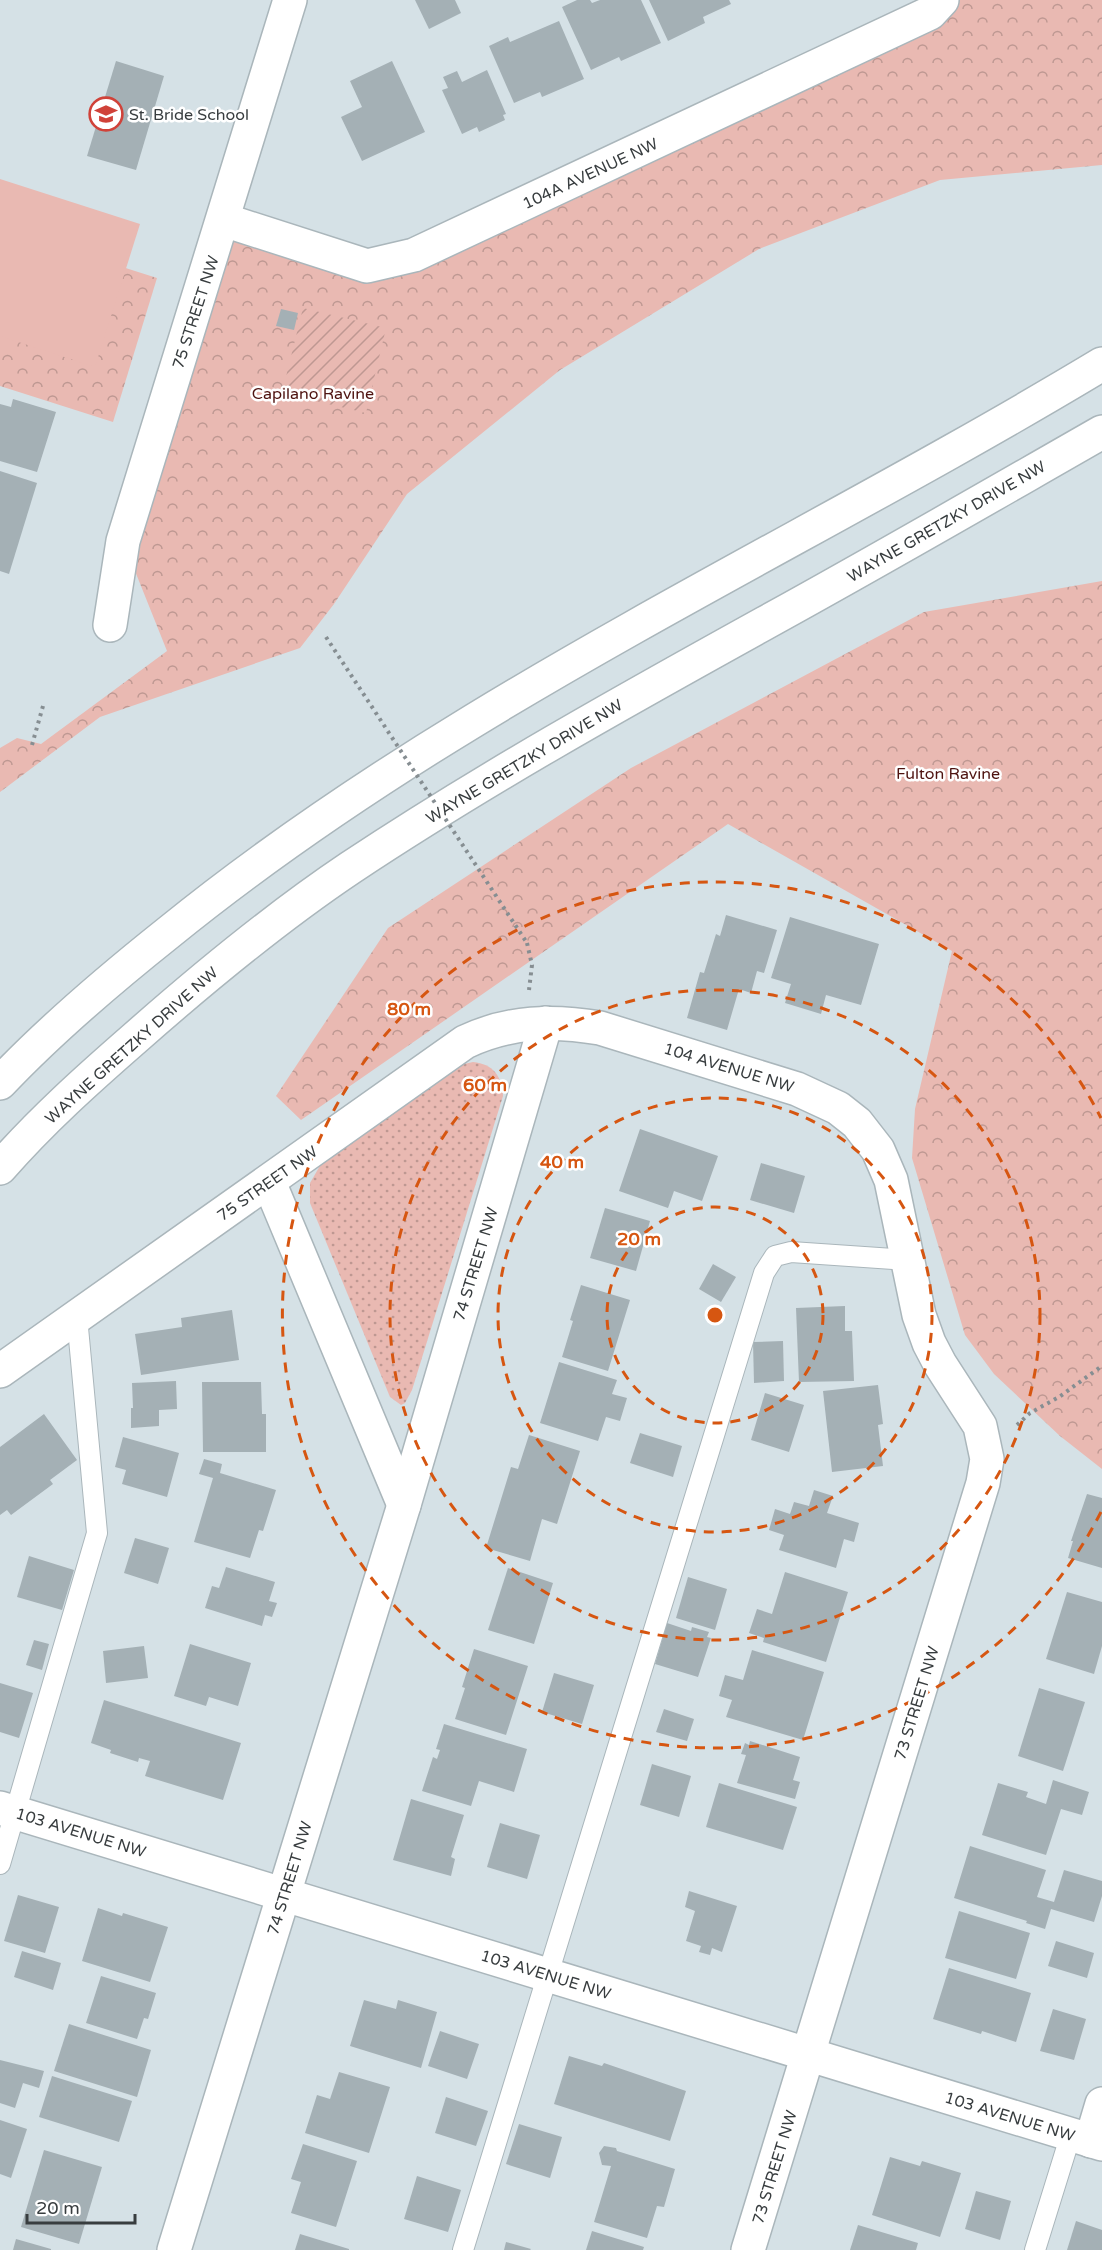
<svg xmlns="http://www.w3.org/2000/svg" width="1102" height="2250" font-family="'Varela Round',sans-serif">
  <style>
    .grass { fill: url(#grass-dots) }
    .park { fill: url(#park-crowns) }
    .garden { fill: url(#garden-furrows) }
    .pitch { fill: #e9b9b2 }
    .building { fill: #a4b0b5 }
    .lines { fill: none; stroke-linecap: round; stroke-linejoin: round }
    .service-casing { stroke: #aab6bb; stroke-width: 22 }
    .minor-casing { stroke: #aab6bb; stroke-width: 36 }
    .primary-casing { stroke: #aab6bb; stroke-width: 36 }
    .path { stroke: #868e92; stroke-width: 4; stroke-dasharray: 3 4.5; stroke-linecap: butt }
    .service { stroke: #fff; stroke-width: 20 }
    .minor { stroke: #fff; stroke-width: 33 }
    .primary { stroke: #fff; stroke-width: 33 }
    .path-bridge { stroke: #868e92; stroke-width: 4; stroke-dasharray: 3 4.5; stroke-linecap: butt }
    .ring { fill: none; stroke: #d65611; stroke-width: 3; stroke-dasharray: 10 8 }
    .labels { text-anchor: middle; stroke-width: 5; stroke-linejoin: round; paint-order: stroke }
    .poi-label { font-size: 16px; fill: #383d3f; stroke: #fff; text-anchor: start }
    .street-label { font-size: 16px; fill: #383d3f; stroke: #fff }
    .park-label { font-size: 16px; fill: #4e1310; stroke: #fff }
    .centre { fill: #d65611; stroke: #fff; stroke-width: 3 }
    .ring-label { font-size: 18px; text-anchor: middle; font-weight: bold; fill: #d65611; stroke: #fff; stroke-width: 5; stroke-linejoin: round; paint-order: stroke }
  </style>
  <defs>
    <pattern id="grass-dots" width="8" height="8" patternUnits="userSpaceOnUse" patternTransform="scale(1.5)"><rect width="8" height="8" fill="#e9b9b2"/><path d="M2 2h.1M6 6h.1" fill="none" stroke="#be9892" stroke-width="1.8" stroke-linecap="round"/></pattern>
    <pattern id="park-crowns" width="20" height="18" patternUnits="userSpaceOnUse" patternTransform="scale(1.5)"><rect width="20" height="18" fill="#e9b9b2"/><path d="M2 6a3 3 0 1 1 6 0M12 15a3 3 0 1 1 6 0" fill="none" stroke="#be9892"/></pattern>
    <pattern id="garden-furrows" width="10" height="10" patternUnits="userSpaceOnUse" patternTransform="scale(1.5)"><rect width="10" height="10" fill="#e9b9b2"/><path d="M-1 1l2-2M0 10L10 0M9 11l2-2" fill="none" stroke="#be9892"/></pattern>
  </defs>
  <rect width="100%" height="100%" fill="#d5e1e6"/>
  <path class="grass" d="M473,1062C493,1064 502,1076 503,1096L412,1390L405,1403L401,1405L390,1397L310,1203V1183L321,1164L464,1064Z"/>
  <g class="park">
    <polygon points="942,0 1102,0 1102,165 940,180 759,249 560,370 407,494 334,604 300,648 100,717 0,792 0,748 17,738 41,744 167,651 123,541 224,220 367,266"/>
    <polygon points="0,228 157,278 113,422 0,386"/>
    <polygon points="1102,581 1102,1469 1060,1436 994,1374 965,1335 912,1158 915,1109 952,951 728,824 301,1120 276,1096 388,928 631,768 924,612"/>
  </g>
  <polygon class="garden" points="303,308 386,328 366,413 282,393"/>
  <polygon class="pitch" points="0,179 140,224 95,367 0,336"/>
  <g class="building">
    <polygon points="415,0 455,0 461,13 429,29"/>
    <polygon points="577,0 590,0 592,3 600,0 641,0 661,43 621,61 619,57 591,70 562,7"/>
    <polygon points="649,0 729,0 731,4 703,17 705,23 668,41"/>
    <polygon points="559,21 584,79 542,97 540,92 514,103 489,46 508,37 510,42"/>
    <polygon points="116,61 164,76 136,170 87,156"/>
    <polygon points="392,61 425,132 362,161 341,117 362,107 350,81"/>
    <polygon points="487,70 506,114 503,115 505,120 479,132 477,127 462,134 442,90 448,88 443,77 457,71 462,82"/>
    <polygon points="281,309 298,313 294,330 276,326"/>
    <polygon points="13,399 56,412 37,472 0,461 0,404 11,407"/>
    <polygon points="0,471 37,483 9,574 0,571"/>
    <polygon points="726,915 777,930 764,973 757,971 751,993 739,989 727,1030 687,1018 700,972 704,973 716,934 720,936"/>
    <polygon points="790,917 879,944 861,1005 826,995 821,1014 785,1003 791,984 771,978"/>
    <polygon points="640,1129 718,1156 702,1201 674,1191 668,1208 619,1191"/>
    <polygon points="761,1163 805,1176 794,1213 750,1200"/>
    <polygon points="605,1208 650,1221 636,1271 590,1258"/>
    <polygon points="713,1264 736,1277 721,1302 699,1289"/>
    <polygon points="581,1285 630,1300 608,1371 562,1357 573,1321 570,1320"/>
    <polygon points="845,1306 845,1331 852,1331 854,1381 799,1382 796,1308"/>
    <polygon points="232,1310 239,1360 141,1375 135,1334 182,1327 181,1318"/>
    <polygon points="783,1341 784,1381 754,1383 753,1342"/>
    <polygon points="559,1362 617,1380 612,1394 627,1398 620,1421 606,1417 598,1441 540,1423"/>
    <polygon points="176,1381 177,1409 159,1410 159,1426 131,1428 131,1408 133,1408 132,1383"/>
    <polygon points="202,1382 261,1382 262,1414 266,1414 266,1452 203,1452"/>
    <polygon points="878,1385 883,1424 878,1425 883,1466 832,1472 823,1391"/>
    <polygon points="765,1393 804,1405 789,1452 751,1440"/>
    <polygon points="44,1414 77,1460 50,1480 53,1484 11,1515 7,1510 0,1515 0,1447"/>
    <polygon points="640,1433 682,1446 673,1477 630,1463"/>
    <polygon points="529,1435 580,1451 557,1524 542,1519 530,1561 486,1548 511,1467 518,1469"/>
    <polygon points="123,1437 179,1453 167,1497 122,1484 126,1470 115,1467"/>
    <polygon points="204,1459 222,1464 220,1473 276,1490 263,1531 259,1530 250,1558 194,1542 213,1478 199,1474"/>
    <polygon points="814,1490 833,1496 827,1513 859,1523 854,1542 844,1539 836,1568 779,1550 784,1535 769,1530 775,1509 790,1514 794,1502 809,1506"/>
    <polygon points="1087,1494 1102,1498 1102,1568 1068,1558 1073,1541 1071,1541"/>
    <polygon points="135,1538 169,1548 158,1584 124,1573"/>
    <polygon points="29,1556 74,1570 62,1610 17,1597"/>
    <polygon points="226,1567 275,1582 269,1601 277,1603 272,1617 265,1615 262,1626 205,1608 212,1586 219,1588"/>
    <polygon points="508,1568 553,1583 534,1644 488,1630"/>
    <polygon points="785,1572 848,1592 826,1662 763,1642 764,1638 749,1633 757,1609 772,1614"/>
    <polygon points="688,1577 727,1589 715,1630 676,1618"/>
    <polygon points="1067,1592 1102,1602 1102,1646 1094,1674 1046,1659"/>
    <polygon points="667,1623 691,1631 692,1627 709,1632 707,1637 711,1638 698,1677 655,1664"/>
    <polygon points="34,1640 49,1644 42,1670 26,1665"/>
    <polygon points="190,1644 251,1663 238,1706 209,1697 206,1706 174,1696"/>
    <polygon points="144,1646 148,1678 106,1683 103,1651"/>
    <polygon points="474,1649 528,1666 506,1735 455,1719 465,1688 462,1687"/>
    <polygon points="752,1650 824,1672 803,1740 726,1717 732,1700 719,1696 725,1675 743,1680"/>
    <polygon points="554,1673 594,1685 582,1724 542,1712"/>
    <polygon points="0,1683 33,1693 19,1738 0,1732"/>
    <polygon points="1039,1688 1085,1702 1063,1771 1018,1756"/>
    <polygon points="104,1700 241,1743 223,1800 145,1776 150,1761 139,1758 138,1762 110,1753 111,1750 91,1743"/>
    <polygon points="664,1709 694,1719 687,1741 656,1732"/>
    <polygon points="444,1724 527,1749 514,1792 479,1781 471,1806 422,1791 433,1757 437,1759 440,1750 436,1749"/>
    <polygon points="750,1741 800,1757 793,1780 800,1782 795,1799 737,1783 746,1755 741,1754 745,1743 749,1745"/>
    <polygon points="652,1764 691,1776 679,1817 640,1805"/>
    <polygon points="1053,1780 1089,1792 1082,1815 1061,1809 1046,1855 982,1835 998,1783 1028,1792 1026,1797 1046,1804"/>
    <polygon points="719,1783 797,1807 783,1850 706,1827"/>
    <polygon points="411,1799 464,1815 451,1857 455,1859 451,1876 393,1860"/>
    <polygon points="500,1823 540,1835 527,1879 487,1867"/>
    <polygon points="970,1846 1046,1870 1037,1897 1054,1902 1064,1870 1102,1881 1102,1896 1094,1922 1051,1909 1045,1929 1026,1923 1027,1921 954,1898"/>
    <polygon points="689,1891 737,1906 722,1952 712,1948 710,1955 699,1952 701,1946 686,1941 695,1911 685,1907"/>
    <polygon points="18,1895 59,1907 45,1953 4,1941"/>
    <polygon points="98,1908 122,1916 123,1913 168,1927 150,1982 82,1961"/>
    <polygon points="959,1911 1030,1933 1016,1979 945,1958"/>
    <polygon points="1056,1941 1094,1953 1087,1978 1048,1966"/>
    <polygon points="22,1951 61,1963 53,1990 14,1977"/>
    <polygon points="949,1968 1031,1993 1016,2042 982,2031 981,2034 933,2019"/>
    <polygon points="101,1976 156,1993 148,2019 144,2018 137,2039 86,2023"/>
    <polygon points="364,2000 396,2009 398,2000 437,2012 421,2068 350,2046"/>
    <polygon points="1053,2009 1086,2019 1074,2060 1040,2051"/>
    <polygon points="69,2024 151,2050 137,2097 54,2071"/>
    <polygon points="440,2031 479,2044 467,2079 428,2066"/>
    <polygon points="569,2056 602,2066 604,2063 686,2091 670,2141 554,2104"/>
    <polygon points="0,2060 44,2071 39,2088 23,2083 15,2108 0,2103"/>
    <polygon points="339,2072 390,2087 369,2153 305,2133 317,2095 330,2099"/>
    <polygon points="52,2076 132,2101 119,2142 39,2117"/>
    <polygon points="446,2097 488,2111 476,2146 435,2133"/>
    <polygon points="0,2120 27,2129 11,2178 0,2174"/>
    <polygon points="519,2124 562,2137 550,2178 506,2164"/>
    <polygon points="303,2144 357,2161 336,2227 291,2213 301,2182 291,2179"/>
    <polygon points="604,2146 616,2148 617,2151 675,2169 664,2207 657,2206 647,2238 594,2222 611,2166 602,2165 599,2153"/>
    <polygon points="44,2150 102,2167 79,2244 21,2227"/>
    <polygon points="890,2157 920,2166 922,2161 961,2173 940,2237 872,2215"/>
    <polygon points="417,2176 461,2190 448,2232 404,2219"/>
    <polygon points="976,2191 1011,2201 1000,2240 965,2229"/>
    <polygon points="1076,2221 1102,2230 1102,2250 1067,2250"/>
    <polygon points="858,2225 918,2243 916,2250 850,2250"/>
    <polygon points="592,2231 644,2247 643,2250 586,2250"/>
    <polygon points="300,2234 349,2249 349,2250 295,2250"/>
    <polygon points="16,2239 51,2249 51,2250 13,2250"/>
    <polygon points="506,2242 531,2249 530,2250 504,2250"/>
  </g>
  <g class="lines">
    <defs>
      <g id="service">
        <polyline points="0,1864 97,1533 77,1317"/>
        <polyline points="463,2250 764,1273 775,1256 791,1252 908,1260"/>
        <polyline points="1035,2250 1071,2134"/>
      </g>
      <g id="minor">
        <polyline points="224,220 367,266 414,255 930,13 942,0"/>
        <polyline points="110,625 123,541 290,0"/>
        <polyline points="269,1182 404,1505"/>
        <path d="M0,1371L465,1042C509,1021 553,1020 600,1028L797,1089L838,1108L857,1123L878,1150L891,1180L919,1315L929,1343L940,1364L980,1426L987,1459L983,1483L748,2250"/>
        <polyline points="0,1808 1102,2144"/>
        <polyline points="1091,2141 1102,2104"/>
        <polyline points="174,2250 404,1505 546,1023"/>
      </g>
      <g id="primary">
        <path d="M0,1083C51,1029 109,980 168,933C452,702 790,552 1102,364"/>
        <path d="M0,1168C41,1121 88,1079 135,1038C203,978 274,919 350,868C484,779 624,701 765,623C878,561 990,496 1102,432"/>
      </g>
    </defs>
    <use href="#service" class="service-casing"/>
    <use href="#minor" class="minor-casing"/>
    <use href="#primary" class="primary-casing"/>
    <g class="path">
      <polyline points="32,745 43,706"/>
      <polyline points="527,943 532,965 529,990"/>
      <polyline points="1017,1425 1030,1413 1059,1397 1102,1366"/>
    </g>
    <use href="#service" class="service"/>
    <use href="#minor" class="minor"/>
    <use href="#primary" class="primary"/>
    <polyline class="path-bridge" points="326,637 527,943"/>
  </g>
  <g class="ring">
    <circle cx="715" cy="1315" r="108"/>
    <circle cx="715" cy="1315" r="217"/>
    <circle cx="715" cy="1315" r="325"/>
    <path d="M1101 1512A433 433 0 1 1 1101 1118"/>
  </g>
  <defs>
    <symbol id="school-ring" viewBox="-11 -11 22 22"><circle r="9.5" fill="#fff" stroke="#d04239" stroke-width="1.5"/><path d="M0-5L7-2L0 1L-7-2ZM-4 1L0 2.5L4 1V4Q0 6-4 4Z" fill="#d04239"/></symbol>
  </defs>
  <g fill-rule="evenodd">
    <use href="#school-ring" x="87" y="95" width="38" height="38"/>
  </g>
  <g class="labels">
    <g class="poi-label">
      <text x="129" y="120">St. Bride School</text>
    </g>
    <g class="street-label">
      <text transform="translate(590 173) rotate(-25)" y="6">104A AVENUE NW</text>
      <text transform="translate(195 312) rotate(-72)" y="6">75 STREET NW</text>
      <text transform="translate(946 521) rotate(-30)" y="6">WAYNE GRETZKY DRIVE NW</text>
      <text transform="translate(524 761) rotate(-31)" y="6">WAYNE GRETZKY DRIVE NW</text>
      <text transform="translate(131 1045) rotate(-42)" y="6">WAYNE GRETZKY DRIVE NW</text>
      <text transform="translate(729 1067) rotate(17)" y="6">104 AVENUE NW</text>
      <text transform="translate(267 1183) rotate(-35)" y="6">75 STREET NW</text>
      <text transform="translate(475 1264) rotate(-73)" y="6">74 STREET NW</text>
      <text transform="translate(916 1703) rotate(-73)" y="6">73 STREET NW</text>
      <text transform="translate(81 1832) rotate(17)" y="6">103 AVENUE NW</text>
      <text transform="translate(289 1878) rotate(-73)" y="6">74 STREET NW</text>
      <text transform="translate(546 1974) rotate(17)" y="6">103 AVENUE NW</text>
      <text transform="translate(1010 2116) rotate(17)" y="6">103 AVENUE NW</text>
      <text transform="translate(774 2167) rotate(-73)" y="6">73 STREET NW</text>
    </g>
    <g class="park-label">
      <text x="313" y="399">Capilano Ravine</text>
      <text x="948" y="779">Fulton Ravine</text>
    </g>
  </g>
  <circle cx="715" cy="1315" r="9" class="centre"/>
  <g class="ring-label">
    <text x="409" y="1015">80 m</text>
    <text x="485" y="1091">60 m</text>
    <text x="562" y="1168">40 m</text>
    <text x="639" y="1245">20 m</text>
  </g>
  <path d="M27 2214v9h108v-9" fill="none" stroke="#383d3f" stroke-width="3"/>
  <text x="36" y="2214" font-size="18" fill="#383d3f" stroke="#ffffff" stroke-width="4.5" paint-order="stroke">20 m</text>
</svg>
